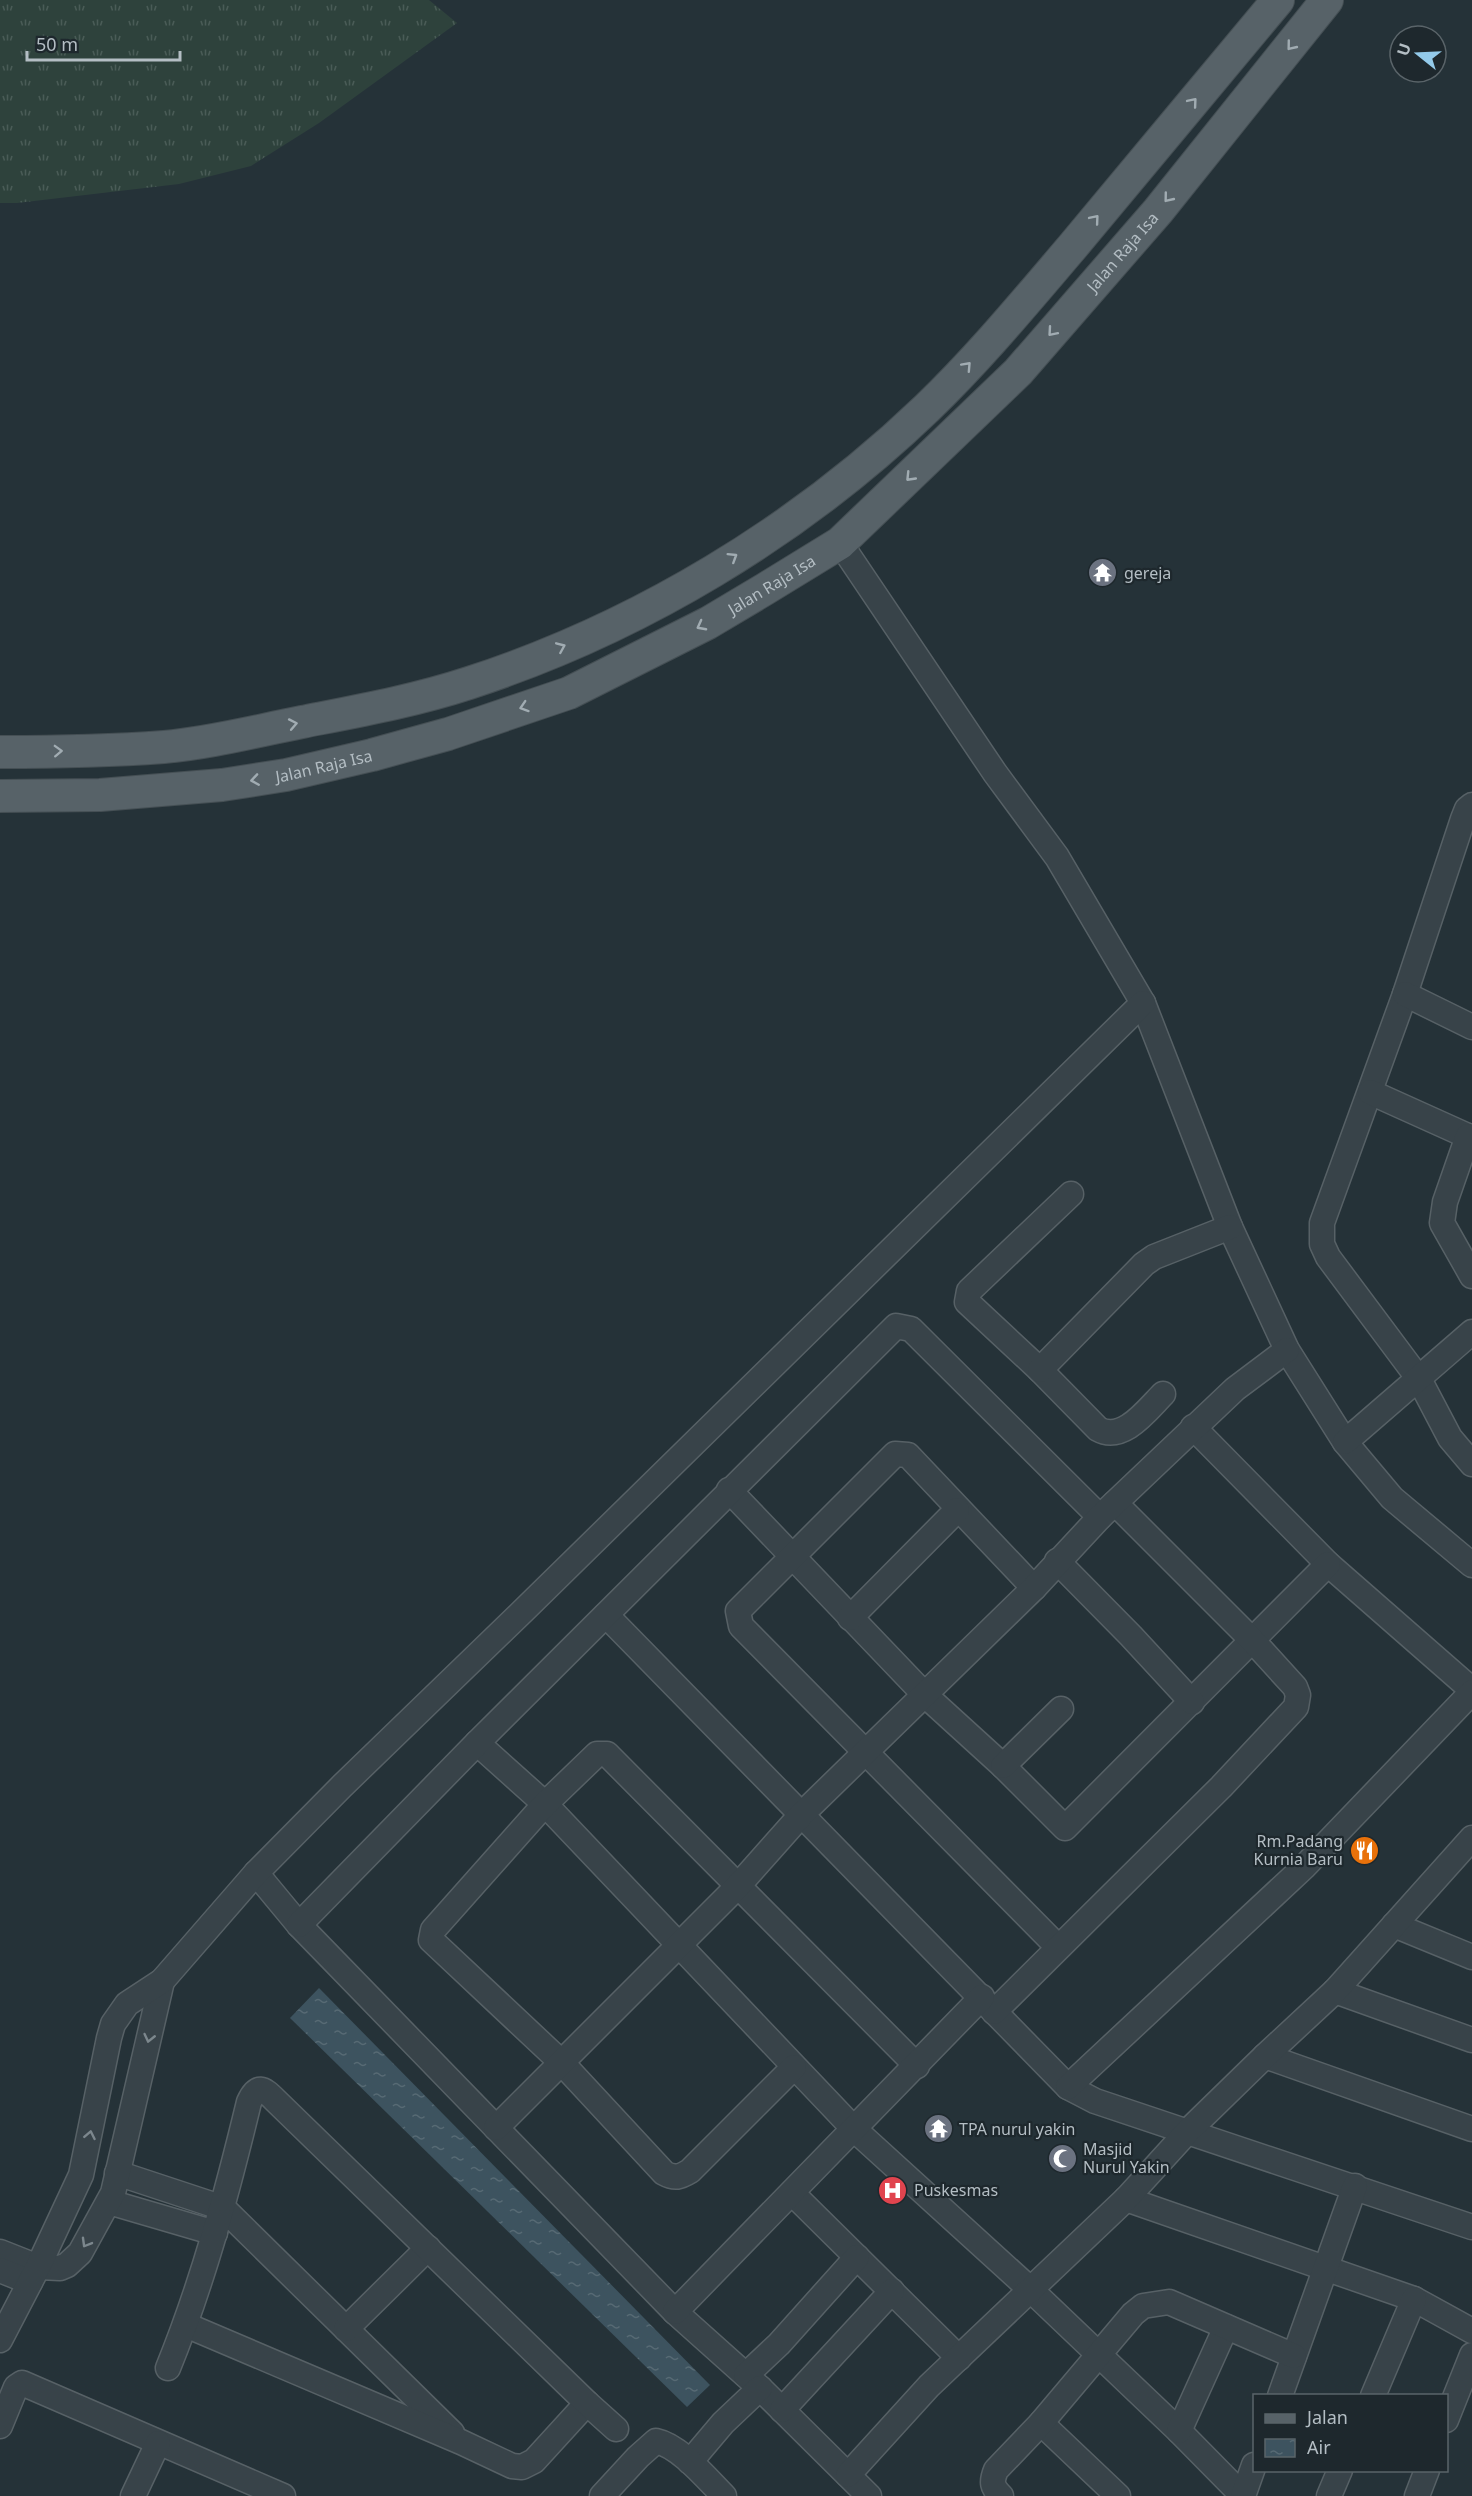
<svg xmlns="http://www.w3.org/2000/svg" width="1472" height="2496" font-family="'Noto Sans',sans-serif">
  <style>
    .grass { fill: url(#grass-tufts) }
    .water { fill: url(#water-ripples) }
    .lines { fill: none; stroke-linecap: round; stroke-linejoin: round }
    .minor-casing { stroke: #576166; stroke-width: 27 }
    .major-casing { stroke: #454f54; stroke-width: 34 }
    .minor { stroke: #384349; stroke-width: 24 }
    .major { stroke: #576268; stroke-width: 32 }
    .oneway { stroke: #a1acb2 }
    .oneway2 { stroke: #7c878d }
    .labels { text-anchor: middle; stroke-width: 4.5; stroke-linejoin: round; paint-order: stroke }
    .street-label { font-size: 16px; fill: #b4bec4; stroke: #1e282d }
    .poi-label { font-size: 16px; fill: #b4bec4; stroke: #1e282d; text-anchor: start }
  </style>
  <defs>
    <pattern id="grass-tufts" width="24" height="20" patternUnits="userSpaceOnUse" patternTransform="scale(1.5)"><rect width="24" height="20" fill="#2e423c"/><path d="M3 7l-1-3M5 7V3M7 7l1-3M15 17l-1-3M17 17v-4M19 17l1-3" fill="none" stroke="#4a5c57"/></pattern>
    <pattern id="water-ripples" width="26" height="14" patternUnits="userSpaceOnUse" patternTransform="scale(1.5)"><rect width="26" height="14" fill="#3d535f"/><path d="M2 4q2-2 4 0t4 0M15 11q2-2 4 0t4 0" fill="none" stroke="#576a74"/></pattern>
  </defs>
  <rect width="100%" height="100%" fill="#253238"/>
  <polygon class="grass" points="0,0 429,0 457,23 319,123 251,166 179,184 17,203 0,203"/>
  <polygon class="water" points="319,1988 710,2385 687,2407 290,2018"/>
  <g class="lines">
    <defs>
      <g id="minor">
        <polyline points="840,543 995,773 1057,857 1143,1003 1230,1227 1287,1350 1345,1442 1392,1498 1472,1565"/>
        <polyline points="1472,805 1467,809 1463,819 1405,994 1322,1223 1322,1244 1328,1257 1419,1379 1450,1438 1472,1464"/>
        <polyline points="1405,994 1472,1027"/>
        <polyline points="1370,1092 1472,1138"/>
        <polyline points="1468,1136 1445,1202 1442,1223 1472,1276"/>
        <path d="M1071,1194L969,1291L967,1302L1040,1370L1098,1429C1123,1443 1147,1410 1163,1394"/>
        <polyline points="1040,1370 1144,1264 1154,1257 1230,1227"/>
        <polyline points="1193,1427 1328,1564 1472,1690"/>
        <polyline points="1345,1442 1472,1332"/>
        <polyline points="729,1490 925,1695 1003,1766 1065,1828 1328,1564"/>
        <polyline points="1057,1561 1131,1636 1192,1702"/>
        <polyline points="1034,1588 908,1455 895,1454 738,1611 741,1626 1058,1947"/>
        <polyline points="606,1615 1068,2087 1095,2101 1472,2227"/>
        <polyline points="850,1618 957,1510"/>
        <polyline points="477,1743 545,1804 854,2129 1031,2290 1179,2431 1243,2496"/>
        <polyline points="1003,1766 1061,1709"/>
        <polyline points="256,1873 299,1925 675,2312 760,2388 869,2496"/>
        <polyline points="299,1925 477,1743 896,1326 911,1329 1100,1517"/>
        <polyline points="1394,1925 1472,1957"/>
        <polyline points="1335,1991 1472,2040"/>
        <polyline points="994,2012 1221,1787 1296,1707 1298,1695 1295,1687 1253,1641 1115,1503"/>
        <polyline points="1265,2056 1472,2129"/>
        <path d="M794,2067L690,2171C680,2177 675,2179 664,2173L561,2062L431,1940L433,1930L545,1804L597,1754H607L917,2066"/>
        <polyline points="1068,2087 1304,1867 1472,1692"/>
        <polyline points="496,2128 738,1886 801,1815 1034,1588 1100,1517 1235,1389 1287,1350"/>
        <polyline points="117,2173 223,2208 452,2433"/>
        <polyline points="792,2193 959,2358"/>
        <polyline points="1126,2199 1414,2299 1472,2331"/>
        <polyline points="109,2202 215,2233"/>
        <polyline points="0,2252 38,2267 60,2268 67,2265 80,2253 113,2193 162,1981"/>
        <polyline points="0,2270 30,2282"/>
        <polyline points="675,2312 982,1997"/>
        <polyline points="186,2325 461,2442 512,2466 522,2467 534,2461 587,2403"/>
        <polyline points="346,2329 428,2248"/>
        <polyline points="0,2340 38,2267 81,2175 109,2038 113,2024 127,2004 162,1981 256,1873 342,1786 525,1609 1143,1003"/>
        <path d="M168,2368C203,2282 227,2193 249,2102C257,2084 263,2088 275,2100L587,2403L616,2429"/>
        <polyline points="746,2375 779,2344 857,2257"/>
        <polyline points="1280,2396 1355,2186"/>
        <polyline points="1373,2396 1414,2299"/>
        <polyline points="782,2410 892,2291"/>
        <polyline points="1446,2420 1472,2355"/>
        <polyline points="1041,2423 1118,2496"/>
        <polyline points="0,2426 16,2387 22,2383 283,2496"/>
        <polyline points="1179,2431 1226,2327"/>
        <polyline points="690,2462 723,2423 760,2388"/>
        <polyline points="848,2475 929,2386 1126,2199 1188,2131 1265,2056 1335,1991 1472,1838"/>
        <polyline points="133,2496 158,2443"/>
        <path d="M602,2496L638,2457L656,2441C680,2446 707,2479 724,2496"/>
        <path d="M1001,2496C992,2487 991,2482 996,2470L1041,2423L1133,2314L1143,2306L1169,2302L1294,2356"/>
        <polyline points="1243,2496 1254,2465"/>
        <polyline points="1329,2496 1340,2470"/>
        <polyline points="1417,2496 1427,2470"/>
      </g>
      <g id="major">
        <path d="M0,752C54,752 109,751 164,747C210,743 256,731 302,722C358,711 414,701 469,683C638,628 799,531 927,408C979,358 1026,301 1073,246C1141,164 1210,82 1278,0"/>
        <path id="s1" d="M0,796L100,795L222,785L286,775L372,755L448,734L569,693L708,623L765,589L840,543L1018,372L1158,211L1327,0"/>
      </g>
    </defs>
    <use href="#minor" class="minor-casing"/>
    <use href="#major" class="major-casing"/>
    <use href="#minor" class="minor"/>
    <use href="#major" class="major"/>
  </g>
  <defs><path id="oneway-chevron" d="M-2-3.5L2.5 0L-2 3.5" fill="none" stroke-width="1.6" stroke-linecap="round" stroke-linejoin="round" transform="scale(1.5)"/></defs>
  <g class="oneway">
    <use href="#oneway-chevron" transform="translate(1291 46) rotate(129)"/>
    <use href="#oneway-chevron" transform="translate(1193 102) rotate(-50)"/>
    <use href="#oneway-chevron" transform="translate(1168 198) rotate(129)"/>
    <use href="#oneway-chevron" transform="translate(1095 219) rotate(-50)"/>
    <use href="#oneway-chevron" transform="translate(1052 332) rotate(131)"/>
    <use href="#oneway-chevron" transform="translate(967 366) rotate(-47)"/>
    <use href="#oneway-chevron" transform="translate(910 477) rotate(134)"/>
    <use href="#oneway-chevron" transform="translate(733 557) rotate(-32)"/>
    <use href="#oneway-chevron" transform="translate(701 626) rotate(152)"/>
    <use href="#oneway-chevron" transform="translate(561 647) rotate(-23)"/>
    <use href="#oneway-chevron" transform="translate(524 707) rotate(162)"/>
    <use href="#oneway-chevron" transform="translate(293 724) rotate(-11)"/>
    <use href="#oneway-chevron" transform="translate(58 751) rotate(-2)"/>
    <use href="#oneway-chevron" transform="translate(255 780) rotate(171)"/>
  </g>
  <g class="oneway2">
    <use href="#oneway-chevron" transform="translate(149 2038) rotate(103)"/>
    <use href="#oneway-chevron" transform="translate(90 2135) rotate(-79)"/>
    <use href="#oneway-chevron" transform="translate(86 2243) rotate(120)"/>
  </g>
  <defs>
    <symbol id="temple-disc" viewBox="-11 -11 22 22"><circle r="9.5" fill="#6b7280" stroke="#1e282d"/><path d="M0-6L5-2H3V0L6.5 2.5H4V6H1.5V3h-3V6H-4V2.5H-6.5L-3 0V-2H-5Z" fill="#fff"/></symbol>
    <symbol id="restaurant-disc" viewBox="-11 -11 22 22"><circle r="9.5" fill="#e8710a" stroke="#1e282d"/><path d="M-5-6h1v4h1v-4h1v4h1v-4h1v5L-1.5 .5V6h-2V.5L-5-1ZM5-6V6H3V1.5H1.5Q1.5-4 5-6Z" fill="#fff"/></symbol>
    <symbol id="mosque-disc" viewBox="-11 -11 22 22"><circle r="9.5" fill="#6b7280" stroke="#1e282d"/><path d="M3.5-4.9A6 6 0 1 0 3.5 4.9A5 5 0 1 1 3.5-4.9Z" fill="#fff"/></symbol>
    <symbol id="hospital-disc" viewBox="-11 -11 22 22"><circle r="9.5" fill="#e0444e" stroke="#1e282d"/><path d="M-5-5h3v3.5h4V-5h3V5h-3V1.5h-4V5h-3Z" fill="#fff"/></symbol>
  </defs>
  <g fill-rule="evenodd">
    <use href="#temple-disc" x="1086" y="556" width="33" height="33"/>
    <use href="#restaurant-disc" x="1348" y="1834" width="33" height="33"/>
    <use href="#temple-disc" x="922" y="2112" width="33" height="33"/>
    <use href="#mosque-disc" x="1046" y="2142" width="33" height="33"/>
    <use href="#hospital-disc" x="876" y="2174" width="33" height="33"/>
  </g>
  <g class="labels">
    <g class="street-label">
      <text dy="6" stroke="none"><textPath href="#s1" startOffset="1298">Jalan Raja Isa</textPath></text>
      <text dy="6" stroke="none"><textPath href="#s1" startOffset="812">Jalan Raja Isa</textPath></text>
      <text dy="6" stroke="none"><textPath href="#s1" startOffset="326">Jalan Raja Isa</textPath></text>
    </g>
    <g class="poi-label">
      <text x="1124" y="579">gereja</text>
      <text x="1343" y="1847" text-anchor="end">Rm.Padang<tspan x="1343" dy="18">Kurnia Baru</tspan></text>
      <text x="959" y="2135">TPA nurul yakin</text>
      <text x="1083" y="2155">Masjid<tspan x="1083" dy="18">Nurul Yakin</tspan></text>
      <text x="914" y="2196">Puskesmas</text>
    </g>
  </g>
  <rect x="1253" y="2394" width="195" height="78" fill="#1e282d" stroke="#5a6469" stroke-width="1.5"/>
  <rect x="1265" y="2414" width="30" height="9" fill="#576268" stroke="#5a6469" stroke-width="1.5"/>
  <text x="1307" y="2424" font-size="18" fill="#b4bec4">Jalan</text>
  <rect x="1265" y="2439" width="30" height="18" fill="url(#water-ripples)" stroke="#5a6469" stroke-width="1.5"/>
  <text x="1307" y="2454" font-size="18" fill="#b4bec4">Air</text>
  <g transform="translate(1418 54) rotate(288)"><circle r="28" fill="#1e282d" stroke="#5a6469" stroke-width="1.5"/>
  <path d="M0-4.5L10 22L0 15L-10 22Z" fill="#93caea"/>
  <text y="-9" font-size="16" font-weight="bold" text-anchor="middle" fill="#b4bec4">U</text>
  </g>
  <path d="M27 51v9h153v-9" fill="none" stroke="#b4bec4" stroke-width="3"/>
  <text x="36" y="51" font-size="18" fill="#b4bec4" stroke="#1e282d" stroke-width="4.5" paint-order="stroke">50 m</text>
</svg>
